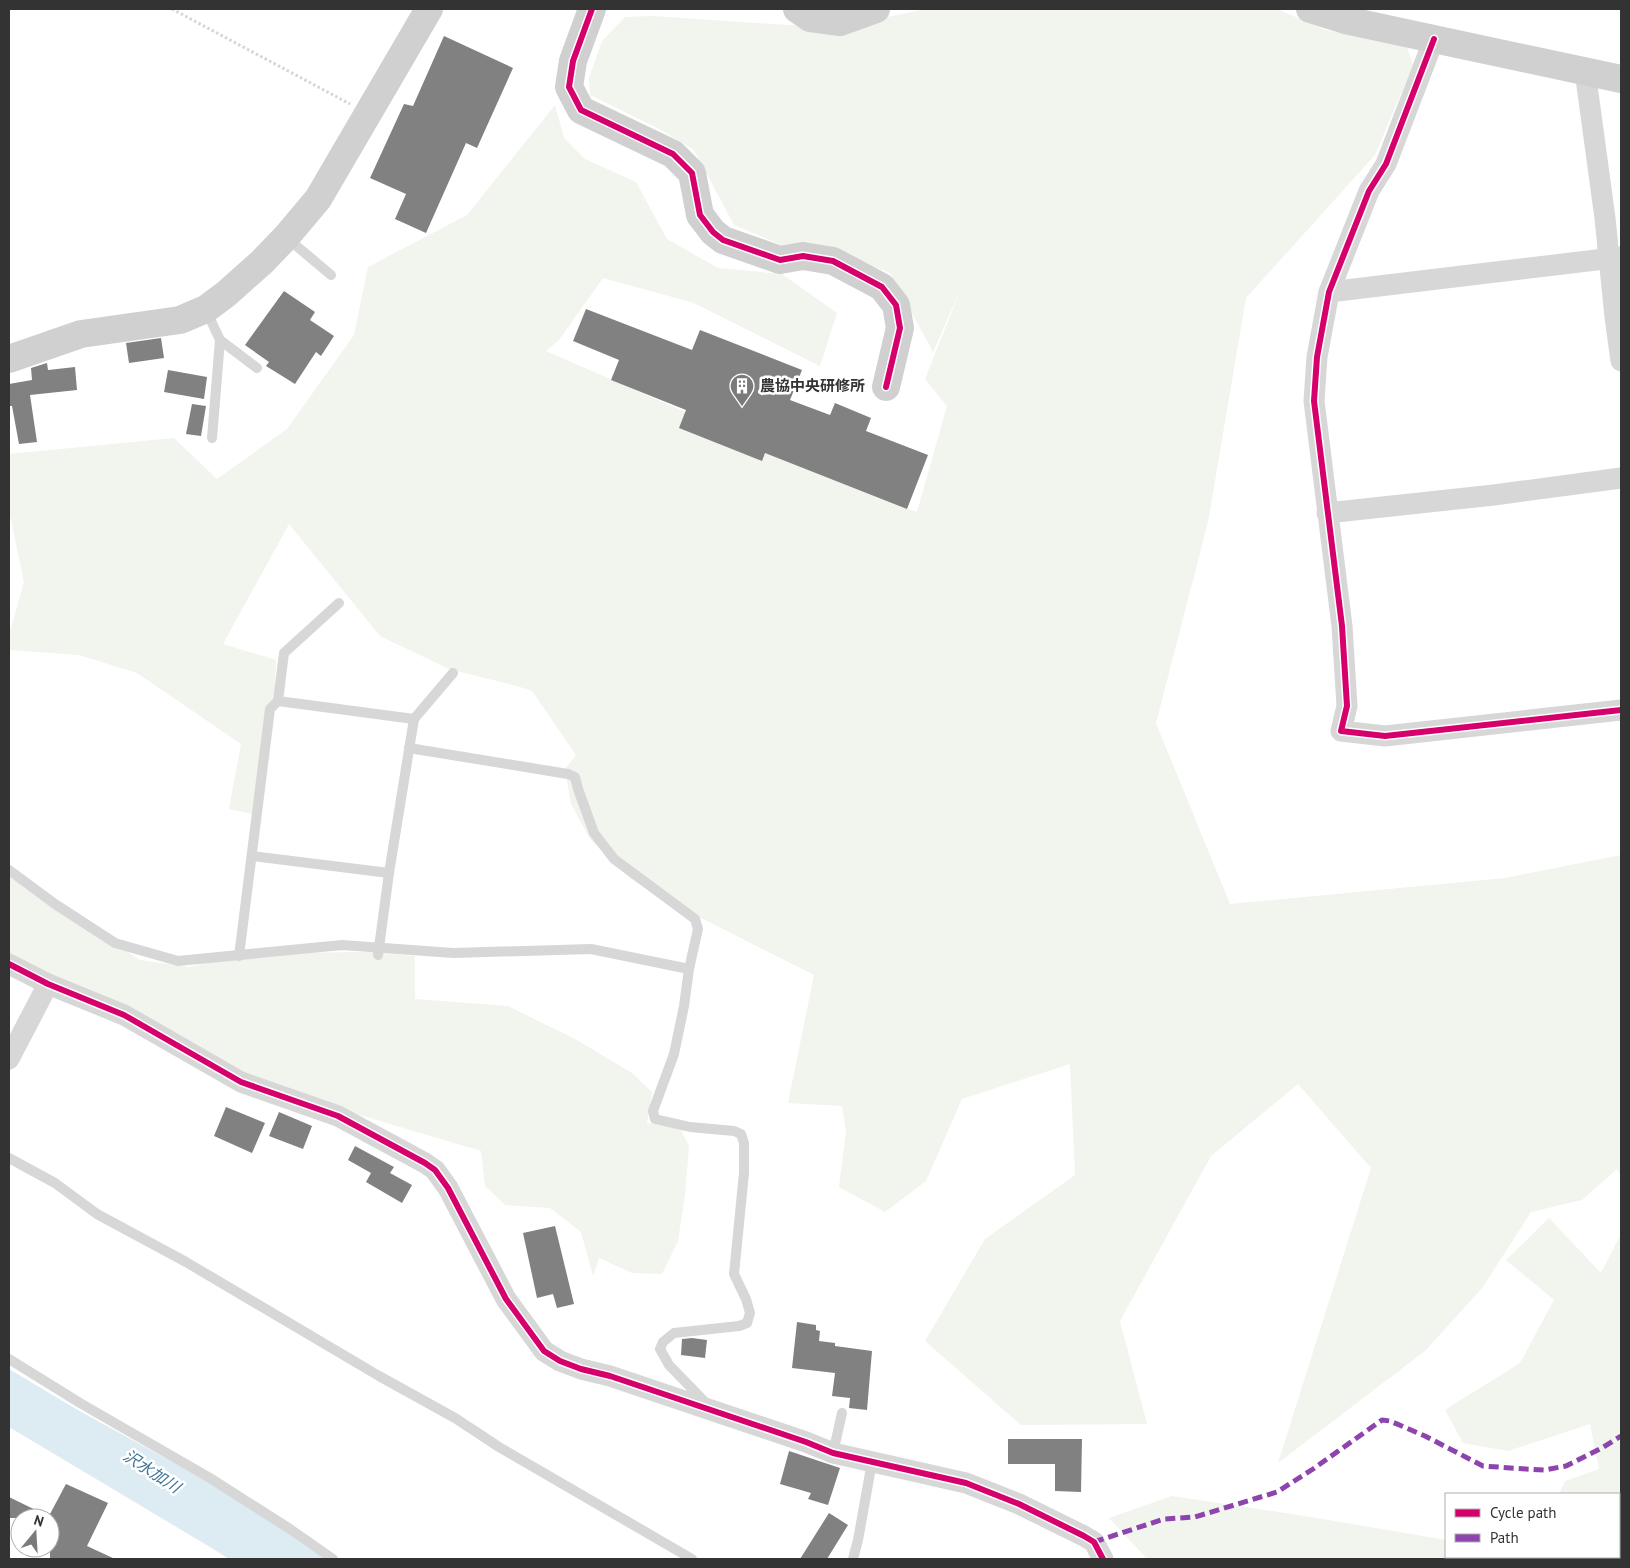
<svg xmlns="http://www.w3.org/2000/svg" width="1630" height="1568" font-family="'PT Sans','Noto Sans JP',sans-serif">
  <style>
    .green { fill: #f1f5ed }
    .water { fill: #ddebf3 }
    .building { fill: #818181 }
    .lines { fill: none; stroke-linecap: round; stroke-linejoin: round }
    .path { stroke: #d6d6d6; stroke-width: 3; stroke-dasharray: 2.5 2.5; stroke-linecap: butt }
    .lane { stroke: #d7d7d7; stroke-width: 10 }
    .street { stroke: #d7d7d7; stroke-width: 21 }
    .secondary { stroke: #d0d0d0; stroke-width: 28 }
    .quiet { stroke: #8e44ad; stroke-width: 5; stroke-dasharray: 10 5; stroke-linecap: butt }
    .cycleway-casing { stroke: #fff; stroke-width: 9 }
    .cycleway { stroke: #d6006c; stroke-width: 6 }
    .labels { text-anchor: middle; stroke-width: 5; stroke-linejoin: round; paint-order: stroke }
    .poi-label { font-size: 15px; font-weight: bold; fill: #333; stroke: #fff; text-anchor: start }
    .water-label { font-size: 16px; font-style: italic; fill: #3f7597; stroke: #fff }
  </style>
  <rect width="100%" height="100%" fill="#fff"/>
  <g class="green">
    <polygon points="926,9 1277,9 1326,30 1407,47 1413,65 1375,155 1246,298 1208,522 1156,723 1230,904 1505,878 1621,855 1621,1176 1617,1169 1582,1200 1531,1212 1483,1287 1425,1351 1278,1463 1371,1168 1298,1084 1211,1156 1120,1321 1147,1424 1021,1425 925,1341 985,1239 1075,1175 1070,1064 962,1099 926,1181 885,1212 839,1187 846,1131 842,1106 788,1103 814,975 661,898 630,878 590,839 571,804 565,769 576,755 532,691 517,686 449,669 380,636 289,524 223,644 276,660 274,706 252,814 229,809 241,744 137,673 79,655 9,650 9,635 24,582 9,511 9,454 174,438 217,479 287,429 354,335 368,267 467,215 555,105 564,138 585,159 636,182 667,239 718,268 782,274 837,313 820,366 694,303 603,278 559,340 546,351 907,509 917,512 947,406 925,379 961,289 933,352 890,273 819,245 784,246 734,225 694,150 661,130 590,95 589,78 602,41 625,17 652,16 834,28"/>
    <polygon points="9,875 140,960 189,967 232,957 268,953 370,952 415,956 415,999 508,1006 575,1039 632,1073 652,1092 647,1123 680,1128 689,1146 685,1195 678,1241 662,1274 632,1273 599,1258 593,1276 581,1232 550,1208 505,1205 485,1186 481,1151 276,1090 158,1023 9,961"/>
    <polygon points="1549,1218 1601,1273 1621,1234 1621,1559 1147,1559 1109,1518 1172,1496 1311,1517 1446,1540 1446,1557 1619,1557 1619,1494 1559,1494 1565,1481 1599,1469 1590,1424 1508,1451 1463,1443 1445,1410 1520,1363 1554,1300 1506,1260"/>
  </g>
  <polygon class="water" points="9,1369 76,1409 234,1496 325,1559 229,1559 210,1547 9,1427"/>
  <g class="building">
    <polygon points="444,36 513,68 477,148 466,143 426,233 395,219 406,194 370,178 404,104 413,106"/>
    <polygon points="284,291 315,312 310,320 334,336 321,356 316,352 295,384 266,366 269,362 245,345"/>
    <polygon points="586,309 692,350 700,330 802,370 790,400 830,415 835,403 871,418 866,431 928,455 907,509 765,453 762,461 679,428 686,410 611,380 619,360 573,341"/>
    <polygon points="161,338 164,358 129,363 126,343"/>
    <polygon points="47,363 48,370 75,367 77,390 30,395 37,442 19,444 12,406 9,406 9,384 32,380 31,368"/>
    <polygon points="168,370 207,377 204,399 164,392"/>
    <polygon points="192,404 206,406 201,436 186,434"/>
    <polygon points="226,1107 265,1123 252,1153 214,1136"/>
    <polygon points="279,1112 312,1126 303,1149 269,1136"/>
    <polygon points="355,1146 394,1167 390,1173 412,1185 402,1203 366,1182 371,1173 348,1160"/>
    <polygon points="555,1226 574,1304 557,1308 553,1294 537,1298 523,1233"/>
    <polygon points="797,1322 816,1325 816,1330 820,1331 819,1341 835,1343 835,1346 872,1351 867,1410 849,1408 850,1398 832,1396 835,1373 792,1368"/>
    <polygon points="692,1338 707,1340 705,1358 681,1355 682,1339"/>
    <polygon points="1008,1439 1082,1439 1081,1492 1055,1491 1055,1464 1008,1464"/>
    <polygon points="789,1451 840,1468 828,1505 808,1499 811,1493 780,1484"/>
    <polygon points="66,1484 108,1503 87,1546 115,1559 50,1559 50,1518 9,1518 9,1497 50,1517 50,1514"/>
    <polygon points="829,1513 848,1525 827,1559 800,1559"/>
  </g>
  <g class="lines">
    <polyline class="path" points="172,9 350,104"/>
    <g class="lane">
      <polyline points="287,238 331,275"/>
      <polyline points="206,310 220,340 257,368"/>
      <polyline points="212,438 220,340"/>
      <polyline points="278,701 414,719 389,873"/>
      <polyline points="414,719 453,673"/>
      <polyline points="409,748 568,774 575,777 578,789 594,833 614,859 695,919 698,929 689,969 684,1006 674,1054 653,1111 655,1119 690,1127 734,1131 741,1134 744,1143 744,1173 734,1274 746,1299 750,1313 747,1323 739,1326 674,1333 663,1342 660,1349 669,1365 703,1400 704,1405"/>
      <polyline points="252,856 389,873 378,955"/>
      <polyline points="9,870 55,904 115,943 178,961 342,945 453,953 591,949 689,969"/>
      <polyline points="239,956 270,709 278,701 284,653 339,603"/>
      <polyline points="9,1158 55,1183 97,1214 186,1262 379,1376 455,1418 499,1447 692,1559"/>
      <polyline points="9,1359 80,1403 210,1478 290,1529 333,1559"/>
      <polyline points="833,1453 842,1413"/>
      <polyline points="853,1559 858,1540 872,1462"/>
    </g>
    <g class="street">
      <polyline points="1434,39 1386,164 1369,191 1329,292 1317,357 1314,401 1342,626 1347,706 1341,731 1385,736 1621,710"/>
      <polyline points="1585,71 1605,218 1615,317 1621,361"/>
      <polyline points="1329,292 1621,257"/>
      <polyline points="1327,513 1494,495 1621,478"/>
      <polyline points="9,964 48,984 124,1015 241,1082 338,1116 425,1163 435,1170 448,1188 506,1299 544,1351 560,1361 581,1369 610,1376 806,1442 833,1453 966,1483 1019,1504 1084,1536 1094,1542 1103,1559"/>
      <polyline points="9,1059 48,984"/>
    </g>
    <g class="secondary">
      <polyline points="592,9 573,61 569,87 581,110 673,154 692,173 700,215 713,232 723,240 780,260 803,256 833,261 882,287 896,305 900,328 886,387"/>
      <polyline points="797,9 810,18 840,22 876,9"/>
      <polyline points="1310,9 1345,20 1621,79"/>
      <polyline points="9,359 81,334 180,320 206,309 226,294 262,262 286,237 318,199 429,9"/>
    </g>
    <polyline class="quiet" points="1094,1542 1164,1519 1195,1517 1277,1492 1313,1469 1382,1420 1390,1421 1425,1436 1483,1466 1526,1469 1544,1470 1566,1466 1602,1448 1621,1436"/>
    <defs>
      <g id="cycleway">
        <polyline points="592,9 573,61 569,87 581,110 673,154 692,173 700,215 713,232 723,240 780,260 803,256 833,261 882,287 896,305 900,328 886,387"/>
        <polyline points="1434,39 1386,164 1369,191 1329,292 1317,357 1314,401 1342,626 1347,706 1341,731 1385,736 1621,710"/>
        <polyline points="9,964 48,984 124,1015 241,1082 338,1116 425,1163 435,1170 448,1188 506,1299 544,1351 560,1361 581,1369 610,1376 806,1442 833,1453 966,1483 1019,1504 1084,1536 1094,1542 1103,1559"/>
      </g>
    </defs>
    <use href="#cycleway" class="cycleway-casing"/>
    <use href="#cycleway" class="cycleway"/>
  </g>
  <defs>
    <symbol id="building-pin" viewBox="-11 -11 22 30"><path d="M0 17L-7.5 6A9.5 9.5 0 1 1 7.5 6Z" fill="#7a7a7a" stroke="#fff"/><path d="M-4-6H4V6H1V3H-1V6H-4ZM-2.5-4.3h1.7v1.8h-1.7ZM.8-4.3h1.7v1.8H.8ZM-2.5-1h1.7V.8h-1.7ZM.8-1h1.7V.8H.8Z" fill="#fff"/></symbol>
  </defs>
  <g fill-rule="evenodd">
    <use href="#building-pin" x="728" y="372" width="28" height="38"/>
  </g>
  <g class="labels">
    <g class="poi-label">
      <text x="760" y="391">農協中央研修所</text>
    </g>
    <g class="water-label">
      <text transform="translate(152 1471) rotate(33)" y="6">沢水加川</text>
    </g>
  </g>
  <rect width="1630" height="1568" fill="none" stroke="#333333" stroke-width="20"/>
  <rect x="1445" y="1493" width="175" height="65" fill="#ffffff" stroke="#adadad"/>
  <rect x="1455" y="1509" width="25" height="8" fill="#d6006c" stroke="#adadad"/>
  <text x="1490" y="1518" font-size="15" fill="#333333">Cycle path</text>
  <rect x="1455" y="1534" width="25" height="8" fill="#8e44ad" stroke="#adadad"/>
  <text x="1490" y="1543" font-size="15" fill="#333333">Path</text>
  <g transform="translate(35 1533) rotate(18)"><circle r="24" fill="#ffffff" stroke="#adadad"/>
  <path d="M0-4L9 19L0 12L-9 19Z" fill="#7a7a7a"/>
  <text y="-8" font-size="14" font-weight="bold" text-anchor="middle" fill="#333333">N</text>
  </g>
</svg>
